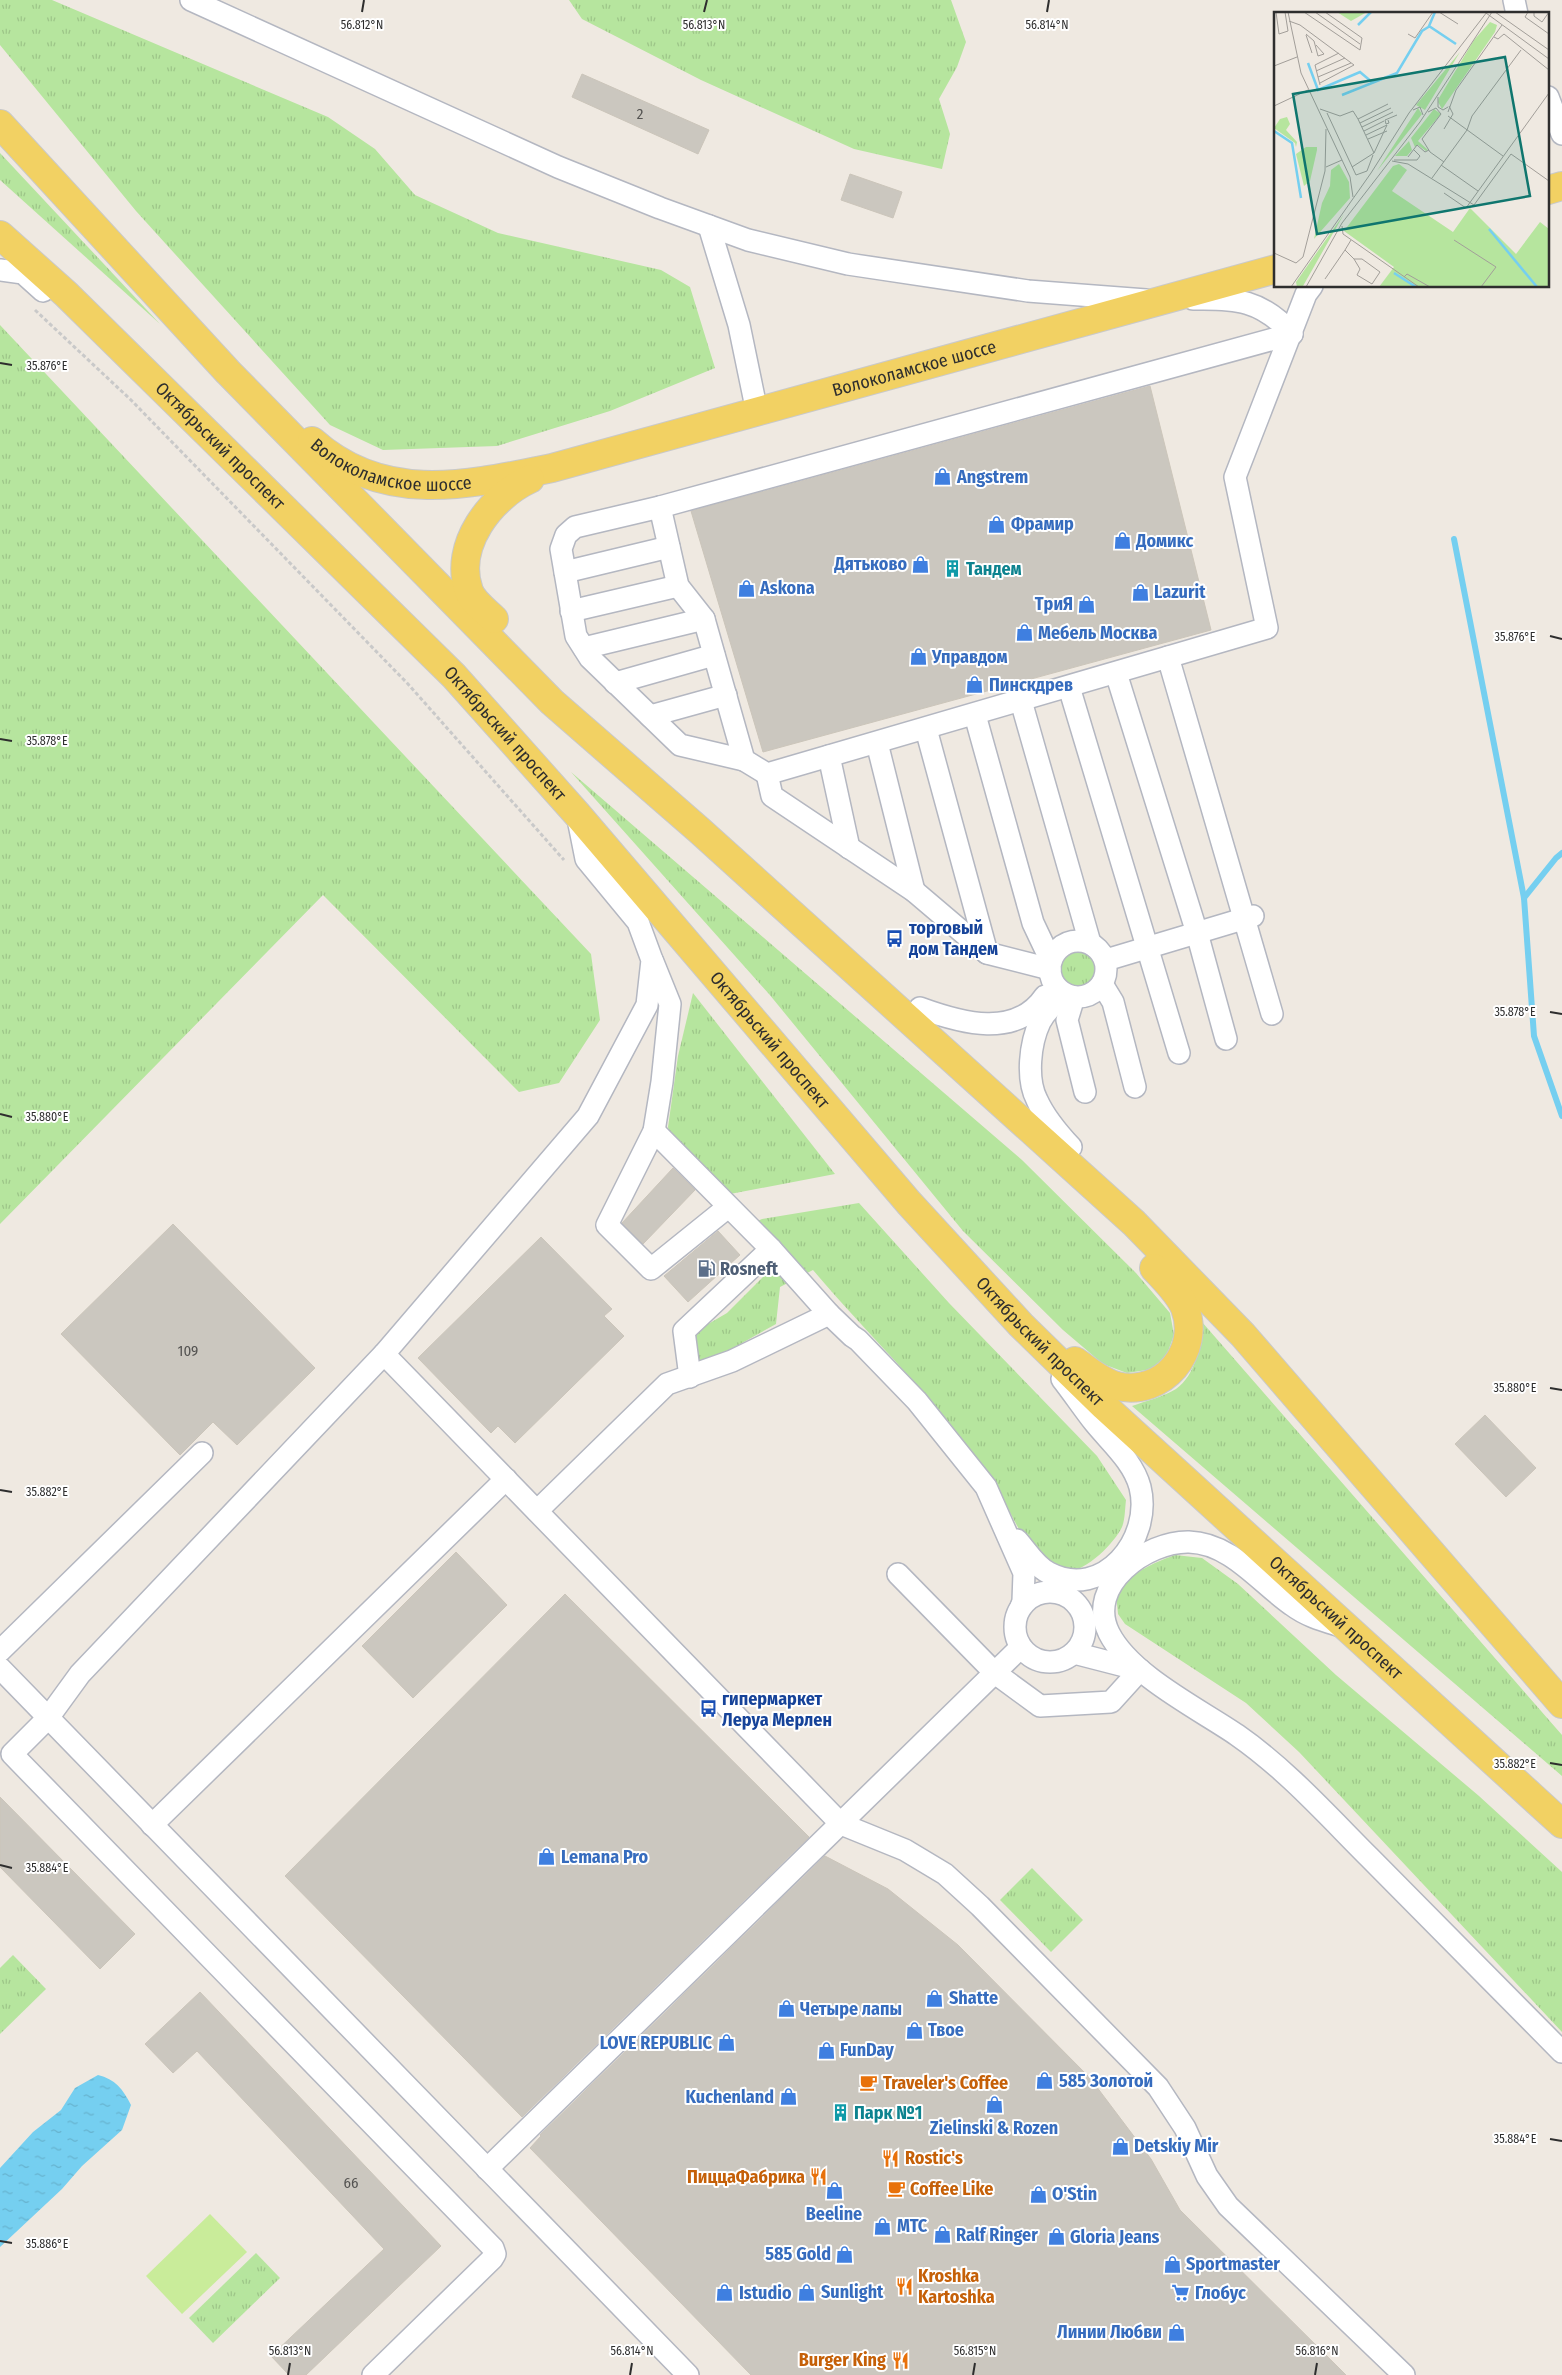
<svg xmlns="http://www.w3.org/2000/svg" width="1562" height="2375" font-family="'Fira Sans Condensed',sans-serif">
  <style>
    .grass { fill: url(#grass-tufts) }
    .pitch { fill: #c9ec9a }
    .water { fill: url(#water-ripples) }
    .lines { fill: none; stroke-linecap: round; stroke-linejoin: round }
    .stream { stroke: #75cff0; stroke-width: 6 }
    .building { fill: #cbc7bf; stroke: #cbc5ba }
    .minor-casing { stroke: #b4b7c1; stroke-width: 24 }
    .major-casing { stroke: #c9c9c9; stroke-width: 30 }
    .path { stroke: #c9c9c9; stroke-width: 3; stroke-dasharray: 4 2.5; stroke-linecap: butt }
    .minor { stroke: #fff; stroke-width: 21 }
    .major { stroke: #f2d163; stroke-width: 28 }
    .ticks { fill: none; stroke: #2e2e2e; stroke-width: 2 }
    .labels { text-anchor: middle; stroke-width: 4; stroke-linejoin: round; paint-order: stroke }
    .number-label { font-size: 15px; fill: #555452 }
    .street-label { font-size: 18px; fill: #2e2e2e; stroke: #fff }
    .shop-label { font-size: 18px; font-weight: bold; fill: #366cbe; stroke: #fff; text-anchor: start }
    .culture-label { font-size: 18px; font-weight: bold; fill: #0d838f; stroke: #fff; text-anchor: start }
    .transit-label { font-size: 18px; font-weight: bold; fill: #164399; stroke: #fff; text-anchor: start }
    .service-label { font-size: 18px; font-weight: bold; fill: #4e5e75; stroke: #fff; text-anchor: start }
    .food-label { font-size: 18px; font-weight: bold; fill: #c56008; stroke: #fff; text-anchor: start }
    .inset-river { fill: none; stroke: #75cff0; stroke-width: 2.5 }
    .inset-road { fill: none; stroke: #a29e99; stroke-width: 1 }
    .view { fill: #0f766e; fill-opacity: 0.15; stroke: #0f766e; stroke-width: 2.5 }
    .inset-edge { fill: none; stroke: #2e2e2e; stroke-width: 2.5 }
    .ticks-label { font-size: 12px; text-anchor: middle; fill: #2e2e2e; stroke: #fff; stroke-width: 4; stroke-linejoin: round; paint-order: stroke }
  </style>
  <defs>
    <pattern id="grass-tufts" width="24" height="20" patternUnits="userSpaceOnUse" patternTransform="scale(1.25)"><rect width="24" height="20" fill="#b6e59e"/><path d="M3 7l-1-3M5 7V3M7 7l1-3M15 17l-1-3M17 17v-4M19 17l1-3" fill="none" stroke="#9dc588"/></pattern>
    <pattern id="water-ripples" width="26" height="14" patternUnits="userSpaceOnUse" patternTransform="scale(1.25)"><rect width="26" height="14" fill="#75cff0"/><path d="M2 4q2-2 4 0t4 0M15 11q2-2 4 0t4 0" fill="none" stroke="#66b2ce"/></pattern>
  </defs>
  <rect width="100%" height="100%" fill="#efe9e1"/>
  <g class="grass">
    <polygon points="0,0 52,0 328,117 375,149 415,195 498,233 661,270 690,287 715,368 610,411 497,446 383,450 330,425 136,211 0,45"/>
    <polygon points="569,0 951,0 966,42 957,67 939,99 950,134 942,169 854,149 701,80 582,19"/>
    <polygon points="0,153 160,324 0,180"/>
    <polygon points="0,325 591,954 600,1020 559,1083 519,1092 323,895 0,1224"/>
    <polygon points="571,772 1022,1160 1136,1273 1170,1313 1174,1335 1167,1354 1153,1369 1127,1373 1103,1364 1063,1330 963,1231 769,994"/>
    <circle cx="1078" cy="970" r="19"/>
    <polygon points="693,993 835,1174 730,1194 672,1147 668,1127 678,1056"/>
    <path d="M859,1203L949,1303L1097,1456L1126,1500C1125,1508 1125,1520 1122,1527C1114,1544 1079,1580 1058,1570C1023,1554 1012,1509 992,1480C941,1403 872,1340 813,1270L780,1287L776,1324L701,1366L691,1334L727,1313L778,1262L753,1223L762,1219Z"/>
    <path d="M1202,1322L1562,1735V1776L1132,1406C1146,1401 1163,1397 1176,1389C1195,1376 1202,1344 1202,1322Z"/>
    <path d="M1175,1555L1202,1558L1238,1584L1336,1675L1479,1796L1562,1872V2032L1299,1752L1246,1703L1125,1624L1118,1614L1116,1593C1132,1572 1151,1564 1175,1555Z"/>
    <polygon points="1032,1868 1083,1920 1051,1952 1000,1900"/>
    <polygon points="13,1955 46,1989 0,2034 0,1968"/>
    <polygon points="256,2253 280,2278 213,2343 189,2318"/>
  </g>
  <polygon class="pitch" points="210,2214 247,2252 182,2314 146,2276"/>
  <path class="water" d="M98,2075C115,2079 123,2089 131,2105L122,2130L82,2166L62,2189L0,2247V2168L33,2132L61,2110L75,2088Z"/>
  <g class="lines">
    <g class="stream">
      <polyline points="1454,539 1524,898 1534,1036 1562,1116"/>
      <polyline points="1524,898 1556,858 1562,853"/>
    </g>
  </g>
  <g class="building">
    <polygon points="582,74 709,130 698,154 572,97"/>
    <polygon points="850,174 902,192 893,218 841,200"/>
    <polygon points="1150,386 1211,630 763,752 691,511"/>
    <polygon points="673,1168 695,1190 643,1244 622,1223"/>
    <polygon points="173,1224 315,1368 237,1445 213,1422 180,1455 61,1334"/>
    <polygon points="718,1231 740,1255 688,1302 664,1276"/>
    <polygon points="541,1237 612,1309 604,1316 624,1336 515,1443 498,1426 491,1433 418,1358"/>
    <polygon points="1485,1415 1536,1468 1506,1497 1455,1444"/>
    <polygon points="456,1552 507,1605 413,1698 362,1646"/>
    <polygon points="565,1594 809,1837 522,2117 285,1876"/>
    <polygon points="0,1797 135,1934 100,1969 0,1867"/>
    <polygon points="825,1856 888,1889 958,1945 1090,2078 1151,2159 1180,2210 1346,2375 751,2375 530,2148 541,2136 540,2135"/>
    <polygon points="200,1992 441,2246 306,2375 289,2375 271,2356 384,2249 197,2051 173,2073 145,2044"/>
  </g>
  <g class="lines">
    <defs>
      <g id="minor">
        <polyline points="191,0 558,167 660,208 748,240 848,264 1028,291 1146,300"/>
        <polyline points="1514,0 1517,14"/>
        <polyline points="1548,97 1562,134"/>
        <polyline points="709,226 739,325 757,412"/>
        <polyline points="0,270 23,273 43,291"/>
        <path d="M1193,299C1236,298 1262,300 1292,334"/>
        <polyline points="660,507 678,586 704,619 744,760 767,774 1168,657 1272,1014"/>
        <polyline points="565,572 669,547"/>
        <polyline points="571,611 678,586"/>
        <polyline points="584,648 704,619"/>
        <polyline points="1168,657 1267,628 1235,477 1306,294 1312,286"/>
        <polyline points="1116,673 1197,933 1226,1039"/>
        <polyline points="615,683 714,655"/>
        <polyline points="1069,687 1179,1053"/>
        <polyline points="1021,701 1090,943"/>
        <polyline points="975,715 1033,923 1051,961"/>
        <polyline points="650,716 726,695"/>
        <polyline points="926,729 987,953"/>
        <polyline points="877,743 914,891"/>
        <polyline points="829,756 849,848"/>
        <polyline points="744,760 680,745 590,658 576,636 561,549 566,535 575,527 660,507 1292,334"/>
        <polyline points="767,774 772,796 914,891 987,953 1050,969"/>
        <circle cx="1078" cy="969" r="28"/>
        <polyline points="1106,960 1253,916"/>
        <polyline points="653,962 670,1004 662,1082 654,1131 607,1225 651,1269 728,1207"/>
        <polyline points="1102,984 1113,1002 1135,1087"/>
        <path d="M1067,995C1056,1002 1046,1010 1040,1022C1030,1043 1026,1079 1037,1100C1045,1118 1058,1133 1071,1147"/>
        <polyline points="1074,997 1067,1020 1085,1092"/>
        <path d="M920,1008C961,1023 1016,1039 1045,996"/>
        <polyline points="654,1131 771,1249 684,1331 690,1377"/>
        <polyline points="771,1249 829,1314"/>
        <polyline points="384,1354 841,1824 905,1850 945,1874 980,1906 1158,2087 1185,2128 1207,2176 1228,2206 1404,2375"/>
        <polyline points="537,1511 667,1384 732,1361 829,1314 852,1336 858,1340 917,1401 986,1487 1024,1573 1023,1601 1021,1607"/>
        <path d="M1017,1540C1027,1551 1035,1566 1049,1573C1103,1601 1153,1539 1140,1487C1133,1461 1110,1442 1094,1422C1083,1408 1073,1393 1062,1379"/>
        <polyline points="898,1574 995,1673 1040,1706 1111,1702 1140,1670"/>
        <circle cx="1050" cy="1627" r="35"/>
        <path d="M1344,1627C1325,1621 1308,1617 1292,1605C1260,1583 1231,1543 1189,1542C1147,1541 1085,1585 1109,1633C1130,1675 1199,1709 1237,1735C1286,1769 1327,1815 1369,1857C1433,1922 1497,1987 1562,2052"/>
        <polyline points="0,1651 202,1453"/>
        <polyline points="1074,1653 1140,1670"/>
        <polyline points="0,1668 688,2375"/>
        <polyline points="152,1825 506,1479"/>
        <polyline points="487,2169 1021,1647"/>
        <polyline points="373,2375 492,2259 495,2254 493,2248 12,1754 48,1718 80,1674 384,1354 588,1116 647,1005 652,960 638,922 586,859 577,814"/>
      </g>
      <g id="major">
        <polyline points="0,124 228,372 552,702 699,830 1134,1223 1243,1335 1562,1704"/>
        <polyline points="1548,190 1562,186"/>
        <path id="s1" d="M0,235L66,294L454,676L577,814L909,1203L1021,1325L1104,1406L1562,1824"/>
        <path id="s2" d="M312,441C383,505 468,485 552,468L1276,269"/>
        <path d="M494,619C486,611 473,602 469,591C453,545 491,497 530,479"/>
        <path d="M1075,1361C1088,1370 1101,1382 1117,1386C1163,1397 1201,1351 1185,1308C1179,1293 1165,1280 1154,1268"/>
      </g>
    </defs>
    <use href="#minor" class="minor-casing"/>
    <use href="#major" class="major-casing"/>
    <polyline class="path" points="35,310 131,400 408,684 564,860"/>
    <use href="#minor" class="minor"/>
    <use href="#major" class="major"/>
  </g>
  <path class="ticks" d="M362,12L364,0M704,12L707,0M1047,12L1049,0M0,363L12,365M1550,636L1562,639M0,739L12,741M1550,1012L1562,1014M0,1114L12,1117M1550,1388L1562,1390M0,1490L12,1492M1550,1763L1562,1765M0,1865L12,1868M1550,2139L1562,2141M0,2241L12,2243M288,2375L290,2363M630,2375L632,2363M973,2375L975,2363M1315,2375L1317,2363"/>
  <defs>
    <symbol id="shop-bare" viewBox="-9 -9 18 18"><path d="M-5-2.5h2.3a2.7 3.5 0 0 1 5.4 0H5L5.5 6h-11ZM-1.5-2.5h3a1.5 2.3 0 0 0-3 0Z" fill="#3f7fe0" stroke="#fff" stroke-width="2.5" paint-order="stroke"/></symbol>
    <symbol id="building-bare" viewBox="-9 -9 18 18"><path d="M-4-6H4V6H1V3H-1V6H-4ZM-2.5-4.3h1.7v1.8h-1.7ZM.8-4.3h1.7v1.8H.8ZM-2.5-1h1.7V.8h-1.7ZM.8-1h1.7V.8H.8Z" fill="#0f9aa8" stroke="#fff" stroke-width="2.5" paint-order="stroke"/></symbol>
    <symbol id="bus-bare" viewBox="-9 -9 18 18"><path d="M-5-6H5V4H4V6H2V4H-2V6H-4V4H-5ZM-3.5-4V0h7V-4ZM-3.5 1.2v1.5H-2V1.2ZM2 1.2v1.5H3.5V1.2Z" fill="#1a4fb4" stroke="#fff" stroke-width="2.5" paint-order="stroke"/></symbol>
    <symbol id="fuel-bare" viewBox="-9 -9 18 18"><path d="M-5.5-6h7V0h2V4h1.3V-2.5L3-4.5l.8-.8L6-3V5H2.5V1h-1V6h-7ZM-4.2-4.7v3.2H.2V-4.7Z" fill="#5c6f8a" stroke="#fff" stroke-width="2.5" paint-order="stroke"/></symbol>
    <symbol id="cafe-bare" viewBox="-9 -9 18 18"><path d="M-5.5-4.5H6V0H3Q3 3.5 0 3.5H-2.5Q-5.5 3.5-5.5 0ZM3-3.2v2h1.7v-2ZM-6 4.5H4V6H-6Z" fill="#e8710a" stroke="#fff" stroke-width="2.5" paint-order="stroke"/></symbol>
    <symbol id="restaurant-bare" viewBox="-9 -9 18 18"><path d="M-5-6h1v4h1v-4h1v4h1v-4h1v5L-1.5 .5V6h-2V.5L-5-1ZM5-6V6H3V1.5H1.5Q1.5-4 5-6Z" fill="#e8710a" stroke="#fff" stroke-width="2.5" paint-order="stroke"/></symbol>
    <symbol id="supermarket-bare" viewBox="-9 -9 18 18"><path d="M-6-5.5h2.5l.6 2H6L4.5 2H-2.5L-4.4-4H-6ZM-1.5 3.2a1.3 1.3 0 1 0 .1 0ZM3 3.2a1.3 1.3 0 1 0 .1 0Z" fill="#3f7fe0" stroke="#fff" stroke-width="2.5" paint-order="stroke"/></symbol>
  </defs>
  <g fill-rule="evenodd">
    <use href="#shop-bare" x="930" y="464" width="25" height="25"/>
    <use href="#shop-bare" x="984" y="512" width="25" height="25"/>
    <use href="#shop-bare" x="1110" y="528" width="25" height="25"/>
    <use href="#shop-bare" x="908" y="552" width="25" height="25"/>
    <use href="#building-bare" x="940" y="556" width="25" height="25"/>
    <use href="#shop-bare" x="734" y="576" width="25" height="25"/>
    <use href="#shop-bare" x="1128" y="580" width="25" height="25"/>
    <use href="#shop-bare" x="1074" y="592" width="25" height="25"/>
    <use href="#shop-bare" x="1012" y="620" width="25" height="25"/>
    <use href="#shop-bare" x="906" y="644" width="25" height="25"/>
    <use href="#shop-bare" x="962" y="672" width="25" height="25"/>
    <use href="#bus-bare" x="882" y="926" width="25" height="25"/>
    <use href="#fuel-bare" x="694" y="1256" width="25" height="25"/>
    <use href="#bus-bare" x="696" y="1696" width="25" height="25"/>
    <use href="#shop-bare" x="534" y="1844" width="25" height="25"/>
    <use href="#shop-bare" x="922" y="1986" width="25" height="25"/>
    <use href="#shop-bare" x="774" y="1996" width="25" height="25"/>
    <use href="#shop-bare" x="902" y="2018" width="25" height="25"/>
    <use href="#shop-bare" x="714" y="2030" width="25" height="25"/>
    <use href="#shop-bare" x="814" y="2038" width="25" height="25"/>
    <use href="#shop-bare" x="1032" y="2068" width="25" height="25"/>
    <use href="#cafe-bare" x="856" y="2070" width="25" height="25"/>
    <use href="#shop-bare" x="776" y="2084" width="25" height="25"/>
    <use href="#shop-bare" x="982" y="2092" width="25" height="25"/>
    <use href="#building-bare" x="828" y="2100" width="25" height="25"/>
    <use href="#shop-bare" x="1108" y="2134" width="25" height="25"/>
    <use href="#restaurant-bare" x="878" y="2146" width="25" height="25"/>
    <use href="#restaurant-bare" x="806" y="2164" width="25" height="25"/>
    <use href="#cafe-bare" x="884" y="2176" width="25" height="25"/>
    <use href="#shop-bare" x="822" y="2178" width="25" height="25"/>
    <use href="#shop-bare" x="1026" y="2182" width="25" height="25"/>
    <use href="#shop-bare" x="870" y="2214" width="25" height="25"/>
    <use href="#shop-bare" x="930" y="2222" width="25" height="25"/>
    <use href="#shop-bare" x="1044" y="2224" width="25" height="25"/>
    <use href="#shop-bare" x="832" y="2242" width="25" height="25"/>
    <use href="#shop-bare" x="1160" y="2252" width="25" height="25"/>
    <use href="#restaurant-bare" x="892" y="2274" width="25" height="25"/>
    <use href="#shop-bare" x="794" y="2280" width="25" height="25"/>
    <use href="#shop-bare" x="712" y="2280" width="25" height="25"/>
    <use href="#supermarket-bare" x="1168" y="2280" width="25" height="25"/>
    <use href="#shop-bare" x="1164" y="2320" width="25" height="25"/>
    <use href="#restaurant-bare" x="888" y="2348" width="25" height="25"/>
  </g>
  <g class="labels">
    <g class="number-label">
      <text x="640" y="119">2</text>
      <text x="188" y="1356">109</text>
      <text x="351" y="2188">66</text>
    </g>
    <g class="street-label">
      <text dy="6" stroke="none"><textPath href="#s2" startOffset="628">Волоколамское шоссе</textPath></text>
      <text dy="6" stroke="none"><textPath href="#s1" startOffset="305">Октябрьский проспект</textPath></text>
      <text dy="6" stroke="none"><textPath href="#s2" startOffset="86">Волоколамское шоссе</textPath></text>
      <text dy="6" stroke="none"><textPath href="#s1" startOffset="710">Октябрьский проспект</textPath></text>
      <text dy="6" stroke="none"><textPath href="#s1" startOffset="1115">Октябрьский проспект</textPath></text>
      <text dy="6" stroke="none"><textPath href="#s1" startOffset="1520">Октябрьский проспект</textPath></text>
      <text dy="6" stroke="none"><textPath href="#s1" startOffset="1925">Октябрьский проспект</textPath></text>
    </g>
    <g class="shop-label">
      <text x="957" y="483">Angstrem</text>
      <text x="1011" y="530">Фрамир</text>
      <text x="1136" y="547">Домикс</text>
      <text x="907" y="570" text-anchor="end">Дятьково</text>
      <text x="760" y="594">Askona</text>
      <text x="1154" y="598">Lazurit</text>
      <text x="1073" y="610" text-anchor="end">ТриЯ</text>
      <text x="1038" y="639">Мебель Москва</text>
      <text x="932" y="663">Управдом</text>
      <text x="989" y="691">Пинскдрев</text>
      <text x="561" y="1863">Lemana Pro</text>
      <text x="949" y="2004">Shatte</text>
      <text x="800" y="2015">Четыре лапы</text>
      <text x="928" y="2036">Твое</text>
      <text x="712" y="2049" text-anchor="end">LOVE REPUBLIC</text>
      <text x="840" y="2056">FunDay</text>
      <text x="1059" y="2087">585 Золотой</text>
      <text x="774" y="2103" text-anchor="end">Kuchenland</text>
      <text x="994" y="2134" text-anchor="middle">Zielinski &amp; Rozen</text>
      <text x="1134" y="2152">Detskiy Mir</text>
      <text x="1052" y="2200">O'Stin</text>
      <text x="834" y="2220" text-anchor="middle">Beeline</text>
      <text x="897" y="2232">МТС</text>
      <text x="956" y="2241">Ralf Ringer</text>
      <text x="1070" y="2243">Gloria Jeans</text>
      <text x="831" y="2260" text-anchor="end">585 Gold</text>
      <text x="1186" y="2270">Sportmaster</text>
      <text x="821" y="2298">Sunlight</text>
      <text x="739" y="2299">Istudio</text>
      <text x="1195" y="2299">Глобус</text>
      <text x="1162" y="2338" text-anchor="end">Линии Любви</text>
    </g>
    <g class="culture-label">
      <text x="966" y="575">Тандем</text>
      <text x="854" y="2119">Парк №1</text>
    </g>
    <g class="transit-label">
      <text x="909" y="934">торговый<tspan x="909" dy="21">дом Тандем</tspan></text>
      <text x="722" y="1705">гипермаркет<tspan x="722" dy="21">Леруа Мерлен</tspan></text>
    </g>
    <g class="service-label">
      <text x="720" y="1275">Rosneft</text>
    </g>
    <g class="food-label">
      <text x="883" y="2089">Traveler's Coffee</text>
      <text x="905" y="2164">Rostic's</text>
      <text x="805" y="2183" text-anchor="end">ПиццаФабрика</text>
      <text x="910" y="2195">Coffee Like</text>
      <text x="918" y="2282">Kroshka<tspan x="918" dy="21">Kartoshka</tspan></text>
      <text x="886" y="2366" text-anchor="end">Burger King</text>
    </g>
  </g>
  <g transform="translate(1274 12)">
    <rect width="275" height="275" fill="#efe9e1"/>
    <path d="M63,0H93L77,9ZM216,10L223,13L221,20L168,97L164,90L165,86L200,28ZM186,40L151,98L142,93ZM144,96L148,102L145,106L103,159ZM160,97L167,102L144,129L154,138L152,139L144,133L141,135L137,126ZM13,105L16,112L12,118L23,130L22,135L21,131L0,116L6,107ZM135,129L138,138L133,144H121ZM32,135H43V138L36,169L30,174L22,142ZM65,152L75,170L76,186L40,227L48,191L56,174L57,158ZM125,152L133,158L118,179L179,220L196,196L242,242L266,210L275,217V275H105L120,255L70,219L119,154ZM70,202L29,274L23,275L22,270Z" fill="#b6e59e"/>
    <path class="inset-river" d="M161,0L155,14L182,32M84,13L97,0M34,51L44,78L86,60L99,71M68,83L123,61L148,19L156,14M0,119L18,131L27,186M215,217L263,275M120,261L142,275"/>
    <path class="inset-road" d="M2,0L5,22L14,19L11,0M14,0L27,61L76,165L79,185M30,0L86,38L88,26L51,0M41,0L86,32M165,0L184,12M221,0L275,38M254,0L251,5L275,22M260,0V4L268,10L275,0M212,1L275,47M15,9L26,13L80,53L46,71M32,22L40,29L44,44L50,42L42,33M134,22L141,26L159,0M32,23L38,41M220,25L224,27L230,22L275,58M0,54L23,45M42,59L71,46M44,65L77,51M46,73L41,53L65,41M164,85V95L169,98L174,95M0,94L34,78M46,97L66,104L79,99L84,107M139,98L146,95L149,103M154,100L162,96L167,102L148,127L156,140L170,150M174,100L182,78L228,13M53,101L82,163L93,159L99,143M174,104L229,144M114,108L115,111L112,112L111,108L123,103M86,111L117,96M88,115L119,100M170,117L179,102L175,94M90,119L110,109M92,123L113,113M94,127L113,119M100,141L113,113M134,145L143,133L151,140L155,138M120,148H143L146,144L140,138M118,149L134,152L200,193L237,142L275,169M167,153L204,179M52,155L68,148M78,155L100,141L84,107L114,92M158,166L193,118L198,104L247,38M170,181L192,196L275,81M68,214L69,222L145,275M77,228L71,238L80,247H88L106,260L98,272L83,263L86,257L80,247M180,228L222,255L207,275M0,241L22,251L29,245L51,159L52,117M130,265L133,262L156,275M51,267L71,238M17,275L97,161L135,101L213,0M32,275L68,211L146,110L218,0"/>
    <path class="view" d="M231,45L256,184L43,222L19,82Z"/>
    <rect width="275" height="275" class="inset-edge"/>
  </g>
  <g class="ticks-label">
    <text x="362" y="29">56.812°N</text>
    <text x="704" y="29">56.813°N</text>
    <text x="1047" y="29">56.814°N</text>
    <text x="47" y="370">35.876°E</text>
    <text x="1515" y="641">35.876°E</text>
    <text x="47" y="745">35.878°E</text>
    <text x="1515" y="1016">35.878°E</text>
    <text x="47" y="1121">35.880°E</text>
    <text x="1515" y="1392">35.880°E</text>
    <text x="47" y="1496">35.882°E</text>
    <text x="1515" y="1768">35.882°E</text>
    <text x="47" y="1872">35.884°E</text>
    <text x="1515" y="2143">35.884°E</text>
    <text x="47" y="2248">35.886°E</text>
    <text x="290" y="2355">56.813°N</text>
    <text x="632" y="2355">56.814°N</text>
    <text x="975" y="2355">56.815°N</text>
    <text x="1317" y="2355">56.816°N</text>
  </g>
</svg>
